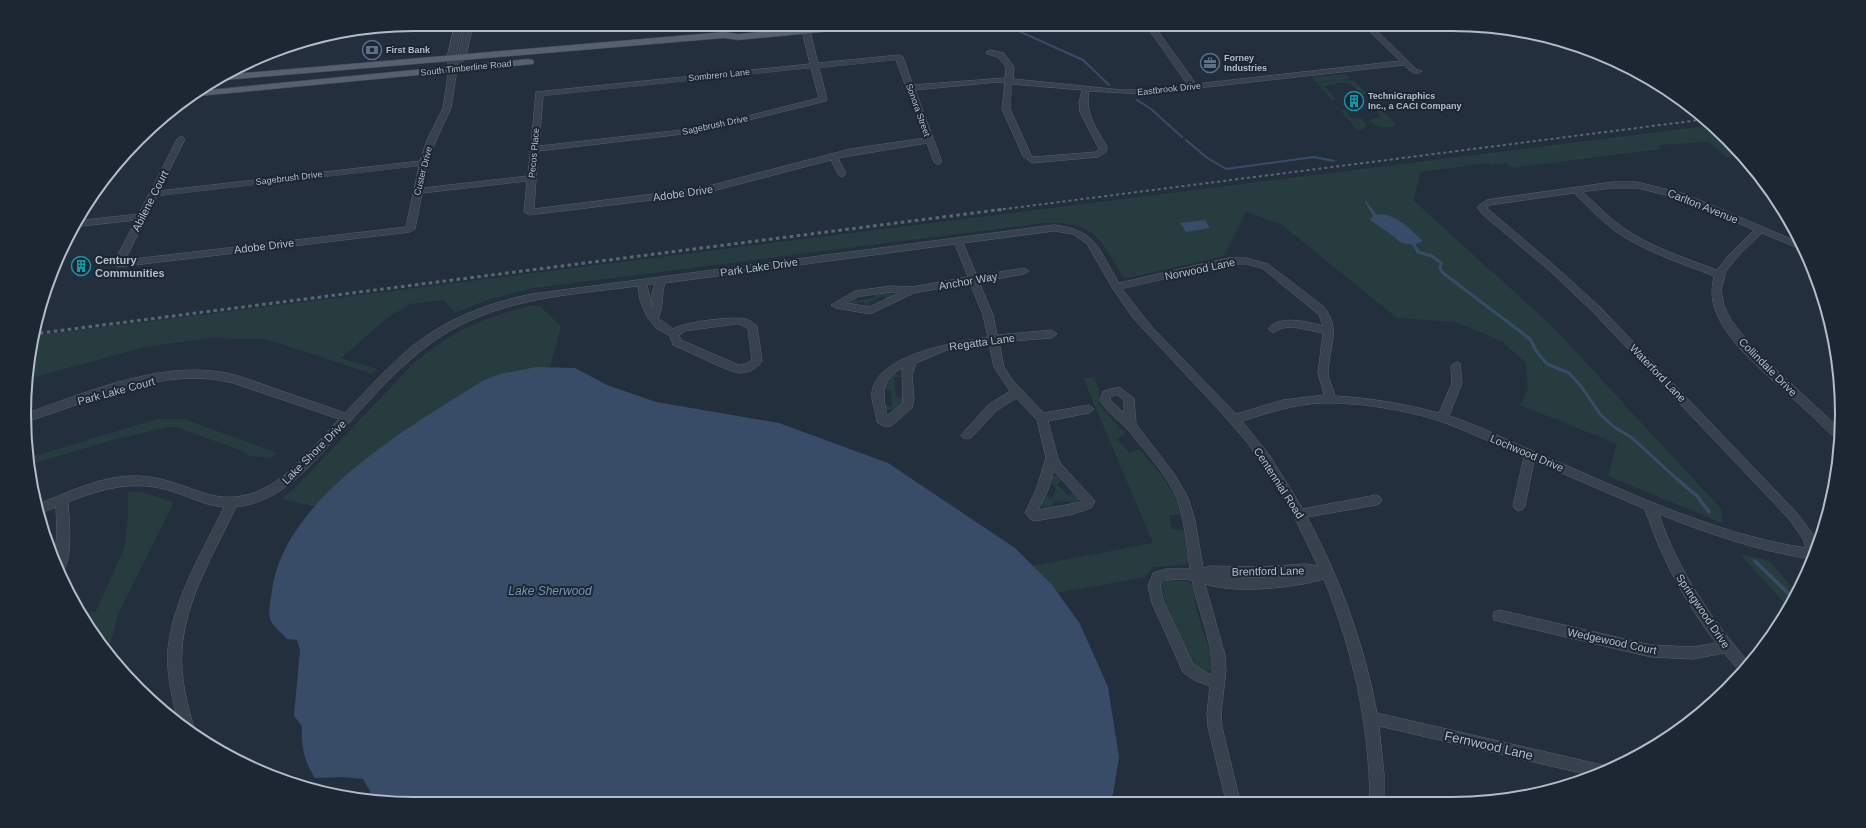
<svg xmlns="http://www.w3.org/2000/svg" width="1866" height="828" font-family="Arial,sans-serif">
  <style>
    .green { fill: #263c3f }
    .water { fill: #394c67 }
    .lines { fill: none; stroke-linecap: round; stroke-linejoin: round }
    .stream-far2 { stroke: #394c67; stroke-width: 2 }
    .stream-far1 { stroke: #394c67; stroke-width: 3 }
    .stream { stroke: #394c67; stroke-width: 3.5 }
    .minor-casing { stroke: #565f6c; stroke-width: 1 }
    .major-casing { stroke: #414a57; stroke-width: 1 }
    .minor { fill: #38414e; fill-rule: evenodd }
    .major { fill: #56606e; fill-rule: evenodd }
    .rail-far1 { stroke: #5a6575; stroke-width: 2; stroke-dasharray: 3 3; stroke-linecap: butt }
    .rail { stroke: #5a6575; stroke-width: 3; stroke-dasharray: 3.5 3.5; stroke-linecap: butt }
    .labels { text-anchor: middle; stroke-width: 4; stroke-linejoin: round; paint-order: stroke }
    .far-poi-label { font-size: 9px; font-weight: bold; fill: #b4bcc9; stroke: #1d2633; text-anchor: start }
    .far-street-label { font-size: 9px; fill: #b4bcc9; stroke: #1d2633 }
    .street-label { font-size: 11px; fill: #b4bcc9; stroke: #1d2633 }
    .poi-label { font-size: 11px; font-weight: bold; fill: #b4bcc9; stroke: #1d2633; text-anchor: start }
    .water-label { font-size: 12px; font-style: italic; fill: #7c92b1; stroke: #1d2633 }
    .near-street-label { font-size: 13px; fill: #b4bcc9; stroke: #1d2633 }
    .rim { fill: none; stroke: #b4bcc9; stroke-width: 2 }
  </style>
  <rect width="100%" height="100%" fill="#242f3e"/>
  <g class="green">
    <polygon points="1345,74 1350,79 1316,82 1312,77"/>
    <path d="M1339,80L1354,81L1368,94L1362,95C1346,77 1345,83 1324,86L1336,100H1332L1317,83Z"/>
    <path d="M1375,102L1396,125L1394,126C1385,129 1376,127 1369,120L1381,116L1369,103Z"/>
    <polygon points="1344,109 1352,119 1361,118 1366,124 1365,128 1358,131 1340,110"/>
    <path d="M1713,125L1739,153L1727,157L1708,142L1658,145L1661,149L1512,168L1506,163L1490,165L1489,163L1420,172L1414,201L1552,326L1722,510V523L1608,476L1617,444L1520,405L1528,389L1526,363L1503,342L1456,322L1397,318L1281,224L1246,212L1224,256L1128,278L1123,277C1100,238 1094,221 1044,223L534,288C507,294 480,301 455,313L443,300L410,304L386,319L341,358L377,369L372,374L266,339H231L216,337L145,347L27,379L32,336Z"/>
    <polygon points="889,292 893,296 887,300 884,295 868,303 871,308 861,307 866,303 859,302 854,306 849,302 857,297 856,301 874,298 876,294"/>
    <path d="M529,306H540L561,326L550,367C528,367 505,372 484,380C425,418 362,452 316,507L281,499L296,487L411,366C451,331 479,319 529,306Z"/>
    <path d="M894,373L903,377H894L896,397L904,399L903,404C897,409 892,413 884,408V405L892,407L891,391L884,389L888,378Z"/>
    <path d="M1094,377L1099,389V404L1125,434L1116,439L1130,453L1139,449C1156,468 1176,489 1180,515H1169L1172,529L1184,530L1188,561L1185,565L1153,567L1145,577L1057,593L1032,566L1153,543L1083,378Z"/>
    <polygon points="157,419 184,419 277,453 271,458 249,456 245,452 176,427 164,428 112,440 29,465 28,458"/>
    <polygon points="1052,476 1056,476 1060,480 1058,485 1069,497 1073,493 1080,500 1078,504 1070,506 1071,501 1054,502 1052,509 1042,506 1041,502 1045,495 1053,499 1056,487 1050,483"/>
    <polygon points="128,491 141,492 174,502 118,614 108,654 83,618 85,613 96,611 124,549 128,519"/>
    <polygon points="1740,554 1768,560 1795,590 1786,605"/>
    <polygon points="1167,580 1187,581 1192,584 1196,608 1210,653 1212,667 1209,670 1204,672 1194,666 1167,610 1161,584"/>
  </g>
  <g class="water">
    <path d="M1378,214C1397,214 1411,230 1423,241C1416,246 1400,246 1396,238L1370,220L1373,216Z"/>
    <polygon points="1205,220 1210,228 1186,232 1180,223"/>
    <path d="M536,367L575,368L607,385L656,402L779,423L888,463L1015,548L1052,585L1080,624L1108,687L1119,757L1113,794L1109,802L414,804L373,800L370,791L363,779L343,777L315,778C304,761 301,746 302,726L294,716L300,650L297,640L287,639C283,634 273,626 271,621C267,613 271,599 272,591C284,497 411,426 484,380L500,374Z"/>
  </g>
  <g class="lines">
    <g class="stream-far2">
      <polyline points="1003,24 1083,60 1109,85"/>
      <polyline points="1010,27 1029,24"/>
      <polyline points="1137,100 1151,109 1182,137"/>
      <polyline points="1186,140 1206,157 1226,169 1314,157 1334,161"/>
      <polyline points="1366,202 1371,210"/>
    </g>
    <g class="stream-far1">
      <polyline points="1371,209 1375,216"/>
      <polyline points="1413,243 1418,252 1432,256 1441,263 1440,268 1443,273 1530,339 1537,352 1547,364 1569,373 1580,385 1600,414 1614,427 1631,437 1678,480"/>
    </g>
    <g class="stream">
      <polyline points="1677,479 1697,496 1709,512"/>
      <polyline points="1755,561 1791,596"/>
    </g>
    <defs>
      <g id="minor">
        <path d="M455,24H463L455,60L458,57L465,24H473L466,57L457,69L451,108L429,156L423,188L528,176L536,92L810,64L802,31L806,29L810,31L818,63L899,55L903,57L913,85L1005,78L1006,67L998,57L987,54L986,52L990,50L1004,53L1014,67L1013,79L1122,90H1144L1188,85L1145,24H1153L1196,84L1400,61L1362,24H1370L1416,69L1422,71C1415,77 1409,70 1404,65L1144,94L1089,91C1085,115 1096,127 1107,147L1106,152L1098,157L1032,163L1023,156L1002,109L1005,83L998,82L915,90L942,162L938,165L934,162L927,143L838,158L846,174L842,177L838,174L831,160L701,194L529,215L524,212L527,181L422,193L415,229L410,232L118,267L113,264L136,220L73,227L75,221L139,214L177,139L181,136L185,139L159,191L420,161L427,140L443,108L449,69L447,58ZM896,60L925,138L850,149L701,188L534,209L538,151L700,132L826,101L827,99L819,68ZM811,68L819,98L700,128L539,146L543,96ZM1012,84L1082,90L1079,103L1080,112L1099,149L1096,152L1034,157L1031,155L1010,109ZM419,166L406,227L125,260L157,196Z"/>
        <path d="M1613,182H1637L1685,194L1803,244L1805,251L1762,233L1741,253L1726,271L1721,290L1724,306L1731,320L1752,347L1840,429L1839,440L1836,439C1820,424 1805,409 1789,395C1762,370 1725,342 1714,306C1711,296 1712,286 1714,276C1681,263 1645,252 1615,231C1600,220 1588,206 1574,193L1490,205L1487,208L1556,267L1601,308L1797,513L1812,533L1818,547L1811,559C1758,551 1709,534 1659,514C1678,571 1711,618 1749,663L1740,672L1724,653L1693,659L1651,657L1494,620L1493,616L1494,612L1499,610L1651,645L1693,647L1716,643C1685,602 1661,558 1645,509L1534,461L1525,506L1523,509L1519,511L1515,509L1513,506L1524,457C1499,446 1474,434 1448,424C1414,411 1359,402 1322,403C1294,404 1268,413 1242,421L1270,456L1303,509L1376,495L1380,497L1382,500L1380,503L1376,505L1307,517C1340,578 1364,644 1377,713L1611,767L1612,768L1594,776L1379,726L1384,774V801H1370C1369,722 1353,652 1324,579C1294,588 1235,594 1205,584L1225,655L1226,671L1221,713L1222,727L1240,801H1226L1208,727L1207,713L1210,686L1194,680L1183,672L1152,603L1148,586L1153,573L1166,569H1190C1187,546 1185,522 1177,499C1167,474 1145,452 1129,431C1120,420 1106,413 1100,400L1103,391L1119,387L1134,398L1136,424L1175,475L1188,498L1195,520L1203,568L1210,566L1258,567L1306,564L1318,566L1289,506L1247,442L1218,409L1133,318L1113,289L1087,244L1073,234L1054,231L963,243L977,276L1024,268L1029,271L1024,274L979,282L993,315L997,335L1052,330L1057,334L1052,338L999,342L1004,367L1013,381L1044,413L1089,405L1094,409L1089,413L1048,421L1058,458L1061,464L1095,501L1091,508L1070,515L1034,521L1030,519L1025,513L1036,490L1046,458L1037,420L1016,398L996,411L971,438H963L961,435L988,405L1010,391L994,367L989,344L947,350L916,363L912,375L914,399L912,408L891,426H883L877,422C876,413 871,400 872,392C877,354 957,342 988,337L983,315L970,283L914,293L870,314L836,308L831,305L855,291L891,286L912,287L968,277L955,244L665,283C661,295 664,307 658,318L673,329C682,322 734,316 746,319C750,320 753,323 757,326L762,361C757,369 748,373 739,373C728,372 686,350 673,345L670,336L656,328L647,317L640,300L638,286C568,295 497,298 437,339C403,362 375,394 348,424C315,459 287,501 236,507C215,552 185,599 182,650C180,677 187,705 195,731L193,735L179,725C173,701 166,675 168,649C173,599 203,551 224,507C206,506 188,496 171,491C135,479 101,489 68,502C69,516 74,566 60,573L54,560L57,534L56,507L38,514L36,505C67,493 102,475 137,476C162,476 184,487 207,494C265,511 304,457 339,419L233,383C163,365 91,402 25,422L24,414C86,393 155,362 221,372C240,375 258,383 276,389C299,397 322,405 345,413C363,394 381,374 401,356C438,322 483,304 532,294L1054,225C1098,230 1098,250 1119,283L1228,258H1246L1268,264L1323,306C1342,328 1329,346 1328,372C1328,379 1333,388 1335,396C1371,398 1405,404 1439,413L1452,383L1451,366L1456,362L1460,363L1462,383L1449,416C1476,424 1502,438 1528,449C1618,487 1708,533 1806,548L1803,539L1789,519L1593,312L1550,271L1482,214L1477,207L1487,200ZM1613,188H1637L1679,198L1754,230L1728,256L1717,270C1685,258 1650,247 1622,227C1608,217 1596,204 1583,192ZM1228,264H1246L1262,268L1319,315L1323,326C1309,322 1278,314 1268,329L1273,333L1282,328L1293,327L1323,333L1318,373L1324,395L1283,400L1236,414L1152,327L1122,289ZM655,284L652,293V307L647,285ZM891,292L899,293L869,307L846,303L857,297ZM737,324L742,325L748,329L752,360L746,364L739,365L681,340L679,335L685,331ZM902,368L903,403L887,416C883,394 879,381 902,368ZM1117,395L1124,400V413L1110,400L1111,397ZM1054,471L1082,502L1038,510L1048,490ZM1292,575L1257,578L1230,577ZM1178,579L1192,580C1197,608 1215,647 1212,675L1204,671L1193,664L1164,603L1160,586L1162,581Z"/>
        <polygon points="1827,308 1831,333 1827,331 1823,320 1823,311"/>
      </g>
      <g id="major">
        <polygon points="843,24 879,24 874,27 738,40 724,38 212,81 221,75 724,32 738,34"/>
        <polygon points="529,59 533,60 534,62 533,64 189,97 198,91"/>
      </g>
    </defs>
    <use href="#minor" class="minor-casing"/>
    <use href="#major" class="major-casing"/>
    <use href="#minor" class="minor"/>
    <use href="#major" class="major"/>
    <polyline class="rail-far1" points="997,210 1707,119"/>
    <polyline class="rail" points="33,334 1005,209"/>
  </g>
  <defs>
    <symbol id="bank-ring" viewBox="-11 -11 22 22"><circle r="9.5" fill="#1d2633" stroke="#5c6f8a" stroke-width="1.5"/><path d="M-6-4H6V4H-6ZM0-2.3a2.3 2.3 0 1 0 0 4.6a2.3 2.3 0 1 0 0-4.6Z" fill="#5c6f8a"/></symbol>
    <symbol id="office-ring" viewBox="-11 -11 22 22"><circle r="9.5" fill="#1d2633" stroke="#5c6f8a" stroke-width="1.5"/><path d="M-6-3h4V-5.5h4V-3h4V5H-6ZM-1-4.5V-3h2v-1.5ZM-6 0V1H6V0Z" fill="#5c6f8a"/></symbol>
    <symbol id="building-ring" viewBox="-11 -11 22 22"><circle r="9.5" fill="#1d2633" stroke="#0f9aa8" stroke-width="1.5"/><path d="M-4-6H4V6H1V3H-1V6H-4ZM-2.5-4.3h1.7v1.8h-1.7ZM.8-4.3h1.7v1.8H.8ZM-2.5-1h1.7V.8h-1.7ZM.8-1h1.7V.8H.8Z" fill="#0f9aa8"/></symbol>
  </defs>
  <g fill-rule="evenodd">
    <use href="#bank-ring" x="361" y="39" width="22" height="22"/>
    <use href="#office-ring" x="1199" y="52" width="22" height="22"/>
    <use href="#building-ring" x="1343" y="90" width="22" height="22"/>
    <use href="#building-ring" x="70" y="255" width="22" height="22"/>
  </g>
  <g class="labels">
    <g class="far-poi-label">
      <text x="386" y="53">First Bank</text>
      <text x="1224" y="61">Forney<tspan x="1224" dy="10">Industries</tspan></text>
      <text x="1368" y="99">TechniGraphics<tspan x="1368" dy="10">Inc., a CACI Company</tspan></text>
    </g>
    <g class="far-street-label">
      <text transform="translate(466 68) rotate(-6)" y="3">South Timberline Road</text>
      <text transform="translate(719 75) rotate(-6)" y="3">Sombrero Lane</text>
      <text transform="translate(1169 89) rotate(-6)" y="3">Eastbrook Drive</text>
      <text transform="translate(918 110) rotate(70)" y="3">Sonora Street</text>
      <text transform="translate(715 125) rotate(-12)" y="3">Sagebrush Drive</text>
      <text transform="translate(534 153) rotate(-85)" y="3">Pecos Place</text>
      <text transform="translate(423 171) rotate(-76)" y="3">Custer Drive</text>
      <text transform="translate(289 178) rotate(-7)" y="3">Sagebrush Drive</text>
    </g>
    <g class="street-label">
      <text transform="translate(683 193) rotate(-8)" y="4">Adobe Drive</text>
      <text transform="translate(150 201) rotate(-63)" y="4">Abilene Court</text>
      <text transform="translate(1703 206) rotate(22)" y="4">Carlton Avenue</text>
      <text transform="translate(264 246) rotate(-7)" y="4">Adobe Drive</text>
      <text transform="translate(759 267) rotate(-8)" y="4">Park Lake Drive</text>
      <text transform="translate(1200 269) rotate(-12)" y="4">Norwood Lane</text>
      <text transform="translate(968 281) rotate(-10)" y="4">Anchor Way</text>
      <text transform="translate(982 342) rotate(-8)" y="4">Regatta Lane</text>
      <text transform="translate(1768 367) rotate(45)" y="4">Collindale Drive</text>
      <text transform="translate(1658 373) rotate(46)" y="4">Waterford Lane</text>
      <text transform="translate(116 391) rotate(-15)" y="4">Park Lake Court</text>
      <text transform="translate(314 452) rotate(-45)" y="4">Lake Shore Drive</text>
      <text transform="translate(1527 453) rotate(23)" y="4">Lochwood Drive</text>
      <text transform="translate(1279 483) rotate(57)" y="4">Centennial Road</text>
      <text transform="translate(1268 571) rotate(-1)" y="4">Brentford Lane</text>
      <text transform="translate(1703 611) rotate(56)" y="4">Springwood Drive</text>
      <text transform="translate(1612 641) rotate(12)" y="4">Wedgewood Court</text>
    </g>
    <g class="poi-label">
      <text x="95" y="264">Century<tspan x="95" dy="13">Communities</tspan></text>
    </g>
    <g class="water-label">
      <text x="550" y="595">Lake Sherwood</text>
    </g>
    <g class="near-street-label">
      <text transform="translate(1489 745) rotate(13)" y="5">Fernwood Lane</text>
    </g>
  </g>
  <path d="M0 0H1866V828H0ZM414 31H1452A383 383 0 0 1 1835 414V414A383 383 0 0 1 1452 797H414A383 383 0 0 1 31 414V414A383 383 0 0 1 414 31Z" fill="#1d2633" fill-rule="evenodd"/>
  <path class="rim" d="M414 31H1452A383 383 0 0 1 1835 414V414A383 383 0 0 1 1452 797H414A383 383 0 0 1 31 414V414A383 383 0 0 1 414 31Z"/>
</svg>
